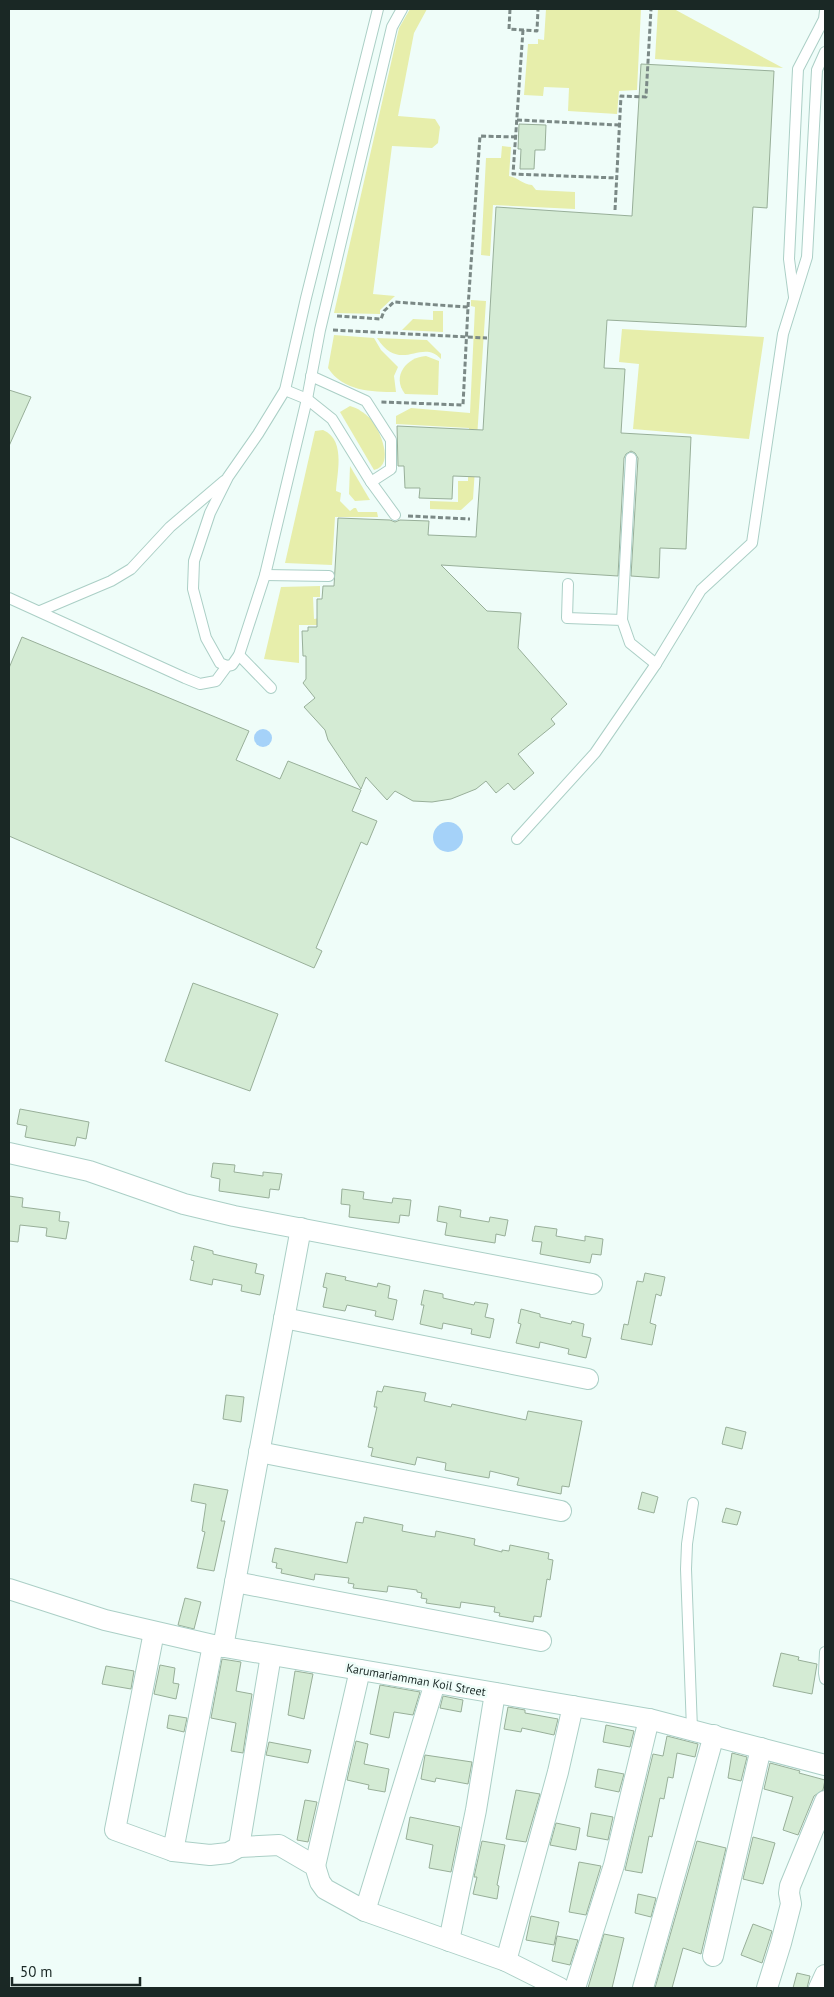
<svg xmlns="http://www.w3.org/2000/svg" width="834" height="1997" font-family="'PT Sans',sans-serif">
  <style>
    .green { fill: #e7eeab }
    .water { fill: #a5d2f9 }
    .building { fill: #d4ebd4; stroke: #98af99 }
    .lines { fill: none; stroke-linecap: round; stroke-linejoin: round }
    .lane-casing { stroke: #abcfc6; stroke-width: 12 }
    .street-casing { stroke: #abcfc6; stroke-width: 22 }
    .path { stroke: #7b8986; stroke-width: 3; stroke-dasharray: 5 2.5; stroke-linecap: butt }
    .lane { stroke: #fff; stroke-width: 10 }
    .street { stroke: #fff; stroke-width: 20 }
    .labels { text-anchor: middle; stroke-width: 5; stroke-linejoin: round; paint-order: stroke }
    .street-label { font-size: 12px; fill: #1a2825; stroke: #effdf9 }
  </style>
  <rect width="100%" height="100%" fill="#effdf9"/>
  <g class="green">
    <polygon points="410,9 427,9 414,33 398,116 435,119 440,127 438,143 432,148 392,146 373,294 395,296 380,310 380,314 334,313 399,28"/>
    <polygon points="546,9 641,9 637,90 619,91 617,114 568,111 569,88 544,87 543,96 524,95 528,44 538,44 538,39 544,40"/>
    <polygon points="658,9 674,9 783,68 655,59"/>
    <path d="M502,146L511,147L509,176C519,178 522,184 532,185L536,190L575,192V209L493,205L490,256L481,255L486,158H501Z"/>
    <polygon points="471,300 486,301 473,499 461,510 430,509 430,501 458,502 458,481 468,481 469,428 396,424 396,416 411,408 470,413 475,307 471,306"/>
    <polygon points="433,311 443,311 443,332 402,330 413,319 433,320"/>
    <polygon points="622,329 764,337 749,439 633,429 639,364 619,362"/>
    <path d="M334,335L374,338L381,350L398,367L394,376L396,392C371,392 343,391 328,368Z"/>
    <path d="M377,338L427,340L441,354V359C421,337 401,375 377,338Z"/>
    <path d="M426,356L439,361L438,395L405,394C391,376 407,357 426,356Z"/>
    <path d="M350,406C358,408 364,413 370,418C379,428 396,465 374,470L340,412Z"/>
    <path d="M323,430C346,440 337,472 336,491L341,493L340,501L350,511L354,508H356L358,512H377L378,517H335L332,565L285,563L315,431Z"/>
    <polygon points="350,466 370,500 355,501 349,494"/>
    <polygon points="320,586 320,597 313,597 314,619 320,618 320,625 299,625 299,663 264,659 281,587"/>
  </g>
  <g class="water">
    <circle cx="263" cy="738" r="9"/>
    <circle cx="448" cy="837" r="15"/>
  </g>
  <g class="building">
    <polygon points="641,64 774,71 767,208 753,207 746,327 607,320 604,368 625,369 621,433 691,437 686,549 660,548 659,578 631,576 638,458 635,453 631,451 626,454 624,458 618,576 441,565 487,611 521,613 518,648 567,704 551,719 555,724 518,754 534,773 514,790 508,783 496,793 486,781 476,789 451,799 432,802 413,801 395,791 387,800 366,777 361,789 328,740 325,730 304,707 315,698 303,683 306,679 306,656 303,656 302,631 308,631 308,627 317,627 317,599 322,599 323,586 334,586 338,518 390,520 395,522 400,520 429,521 428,535 476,537 480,477 453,476 452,499 419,498 420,488 405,488 404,466 398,466 397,426 483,430 496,207 632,216"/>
    <polygon points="519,124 546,125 545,150 535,150 534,169 520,169 521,149 518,149"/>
    <polygon points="9,390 31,397 9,446"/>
    <polygon points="22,637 249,731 236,760 280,779 288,761 361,790 352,811 377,821 367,845 361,842 316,948 322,951 314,968 9,836 9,668"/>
    <polygon points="193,983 278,1014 250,1091 165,1061"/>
    <polygon points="20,1109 89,1122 86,1139 77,1137 75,1146 25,1137 27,1126 17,1124"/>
    <polygon points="213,1163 235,1165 234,1172 263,1176 263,1172 282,1174 279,1190 270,1189 269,1198 219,1191 220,1179 211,1177"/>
    <polygon points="342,1189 364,1192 363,1199 392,1203 393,1198 411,1200 409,1216 400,1215 399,1223 349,1217 350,1205 341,1204"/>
    <polygon points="9,1196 23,1198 22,1207 60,1212 59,1221 69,1222 66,1239 46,1236 47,1228 20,1225 18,1242 9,1241"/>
    <polygon points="439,1206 461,1210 460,1217 489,1222 490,1217 508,1220 505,1236 496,1234 495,1243 445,1235 447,1223 437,1221"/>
    <polygon points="535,1226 557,1229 556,1236 585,1241 585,1236 603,1239 601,1255 592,1254 590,1263 540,1254 542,1242 532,1241"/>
    <polygon points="194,1246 213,1251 213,1254 257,1264 255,1273 264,1275 260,1295 241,1291 242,1285 213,1279 212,1285 190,1280 194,1261 191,1260"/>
    <polygon points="326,1273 346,1277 345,1280 377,1287 378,1283 390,1286 388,1298 397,1300 393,1320 375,1316 376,1311 347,1305 345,1311 323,1307 327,1288 323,1287"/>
    <polygon points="645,1273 665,1277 661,1296 656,1294 650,1323 656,1325 652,1345 621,1339 624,1324 628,1325 637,1281 643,1282"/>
    <polygon points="424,1290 443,1294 443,1298 474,1305 475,1302 488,1304 485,1317 494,1319 490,1338 471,1334 472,1329 443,1323 442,1329 420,1324 424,1305 421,1305"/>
    <polygon points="521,1309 540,1314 540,1317 571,1324 572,1321 584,1324 582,1336 591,1338 586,1358 568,1354 569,1349 540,1342 539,1348 516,1343 521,1324 518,1323"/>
    <polygon points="384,1386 426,1393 424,1401 451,1407 452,1404 526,1420 528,1411 582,1421 569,1487 562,1486 561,1494 517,1485 519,1478 490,1471 489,1478 445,1470 446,1463 417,1457 415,1465 371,1456 373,1448 368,1447 377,1407 374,1407 377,1391 382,1392"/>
    <polygon points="226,1395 244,1397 241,1422 223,1419"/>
    <polygon points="726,1427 746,1432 742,1449 722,1444"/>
    <polygon points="194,1484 228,1490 221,1521 225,1521 214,1571 197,1568 205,1532 202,1531 206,1504 191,1501"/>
    <polygon points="642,1492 658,1497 654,1513 638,1509"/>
    <polygon points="726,1508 741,1512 737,1525 722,1522"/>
    <polygon points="364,1517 403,1525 402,1531 428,1536 435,1537 436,1531 475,1539 474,1545 502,1552 502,1550 509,1551 510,1545 549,1553 548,1559 553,1560 550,1580 547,1579 541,1617 534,1616 533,1622 499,1616 500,1613 494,1612 495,1607 461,1602 460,1608 426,1603 427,1599 421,1598 422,1593 417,1592 417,1590 388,1586 387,1592 353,1588 354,1584 348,1583 349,1578 315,1574 314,1580 281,1573 282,1569 276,1568 277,1563 272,1562 275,1548 347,1563 356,1522 363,1523"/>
    <polygon points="185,1598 201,1602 194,1629 178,1625"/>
    <polygon points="781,1653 799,1657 798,1660 817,1664 812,1694 773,1686"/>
    <polygon points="222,1659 241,1662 236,1691 252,1694 243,1753 231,1751 236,1723 211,1718"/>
    <polygon points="160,1665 175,1668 173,1683 179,1684 176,1699 154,1694"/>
    <polygon points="106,1666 134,1671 131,1689 102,1684"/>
    <polygon points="295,1671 313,1674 304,1719 288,1715"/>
    <polygon points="380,1685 420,1692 413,1715 394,1712 389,1738 370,1734"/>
    <polygon points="443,1696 463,1700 461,1712 440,1708"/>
    <polygon points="508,1707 525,1710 525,1713 558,1719 554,1735 522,1728 521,1732 504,1729"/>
    <polygon points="169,1715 187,1718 184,1732 167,1728"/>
    <polygon points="606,1725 634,1731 630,1747 603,1742"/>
    <polygon points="667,1736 698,1744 695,1757 677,1753 673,1778 668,1777 664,1799 660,1798 652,1837 649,1836 642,1873 625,1870 653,1754 663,1756"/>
    <polygon points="356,1741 368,1744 364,1764 389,1769 385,1792 368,1789 369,1785 347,1780"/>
    <polygon points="269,1742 311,1750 308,1763 266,1755"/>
    <polygon points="732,1753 747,1757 741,1781 728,1778"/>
    <polygon points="425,1755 472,1762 468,1784 436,1778 435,1782 421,1779"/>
    <polygon points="770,1763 800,1771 799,1773 825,1780 823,1790 814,1796 798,1835 783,1830 793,1797 764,1789"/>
    <polygon points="598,1769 624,1774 619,1792 595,1787"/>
    <polygon points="516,1790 540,1794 526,1842 506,1839"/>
    <polygon points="305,1800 317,1802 308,1842 297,1840"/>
    <polygon points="591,1813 613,1817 608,1840 587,1836"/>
    <polygon points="410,1817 460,1827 451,1872 429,1868 433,1845 406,1839"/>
    <polygon points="556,1823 580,1828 576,1850 550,1845"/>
    <polygon points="753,1837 775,1843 763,1884 743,1879"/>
    <polygon points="482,1841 505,1845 497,1885 499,1886 497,1899 473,1894 477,1877 474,1877"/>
    <polygon points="697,1841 726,1848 701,1954 683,1948 672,1988 655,1988"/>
    <polygon points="579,1862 601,1866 586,1915 569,1912"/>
    <polygon points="638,1894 656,1898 651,1917 635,1913"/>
    <polygon points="531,1916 559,1922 554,1945 526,1940"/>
    <polygon points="753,1924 772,1931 762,1963 741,1955"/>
    <polygon points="604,1934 624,1938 612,1988 588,1988"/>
    <polygon points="557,1936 578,1940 570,1965 552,1961"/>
    <polygon points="797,1973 810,1976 807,1988 793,1988"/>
  </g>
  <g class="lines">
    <defs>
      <g id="lane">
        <polyline points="794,297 789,259 798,69 824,19 825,11"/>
        <polyline points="311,376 366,401 391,440 391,469 371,482"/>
        <polyline points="285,390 307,399 332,419 371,482 395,515"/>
        <polyline points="265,575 329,576"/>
        <polyline points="568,584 567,618 622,620 630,643 656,664"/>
        <polyline points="9,598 185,678 200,684 216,681 227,666 232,665 239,655 265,575 307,399 320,330 392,27 402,9"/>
        <polyline points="40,611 111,581 131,569 170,527 224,481"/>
        <polyline points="622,620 631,458"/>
        <polyline points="239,655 271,688"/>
        <polyline points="227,666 220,663 206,638 193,589 194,561 210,513 228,477 258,434 285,390 306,298 378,9"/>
        <polyline points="517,839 595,753 656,664 701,590 752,543 783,334 807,257 817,70 825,52"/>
        <polyline points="825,1652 824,1673 825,1679"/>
        <polyline points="692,1729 686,1569 687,1544 693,1503"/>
      </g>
      <g id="street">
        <polyline points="9,1153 89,1171 184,1204 234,1216 592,1284"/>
        <polyline points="284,1318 588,1379"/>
        <polyline points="259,1452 561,1511"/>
        <polyline points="235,1582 541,1641"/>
        <polyline points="9,1589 105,1620 213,1645 649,1719 825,1765"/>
        <polyline points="154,1632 115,1830 173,1851 213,1645"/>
        <polyline points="223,1647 301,1228"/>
        <polyline points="239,1847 271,1655"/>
        <polyline points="173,1851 210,1855 228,1853 239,1847 279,1845 315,1866 320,1882 325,1889 365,1911 506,1961 560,1988"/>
        <polyline points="315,1866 360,1670"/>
        <polyline points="365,1911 435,1683"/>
        <polyline points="449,1941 476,1810 495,1693"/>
        <polyline points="713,1956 761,1748"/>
        <polyline points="506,1961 558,1772 573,1706"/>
        <polyline points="575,1988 614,1865 649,1719"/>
        <polyline points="643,1988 714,1735"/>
        <polyline points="767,1988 781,1943 791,1904 789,1893 790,1886 825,1801"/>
        <polyline points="819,1988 825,1975"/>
      </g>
    </defs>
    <use href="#lane" class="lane-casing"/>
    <use href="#street" class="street-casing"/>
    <g class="path">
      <polyline points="510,9 509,29 537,31 538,9"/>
      <polyline points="523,30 513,174 617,178"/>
      <polyline points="517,120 619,125"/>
      <polyline points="615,210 621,96 646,97 651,9"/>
      <polyline points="468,307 480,136 516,137"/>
      <polyline points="337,316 381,319 384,311 394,302 468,307 463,405 381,402"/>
      <polyline points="333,330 487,338"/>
      <polyline points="408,516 470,519"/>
    </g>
    <use href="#lane" class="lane"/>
    <use href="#street" class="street"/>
  </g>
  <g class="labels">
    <g class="street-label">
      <text transform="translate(416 1680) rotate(10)" y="4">Karumariamman Koil Street</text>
    </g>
  </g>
  <rect width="834" height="1997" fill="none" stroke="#1a2825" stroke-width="20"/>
  <path d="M12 1977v8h128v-8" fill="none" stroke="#1a2825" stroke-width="2.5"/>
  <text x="20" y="1977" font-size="15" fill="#1a2825" stroke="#effdf9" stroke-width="4" paint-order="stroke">50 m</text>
</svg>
